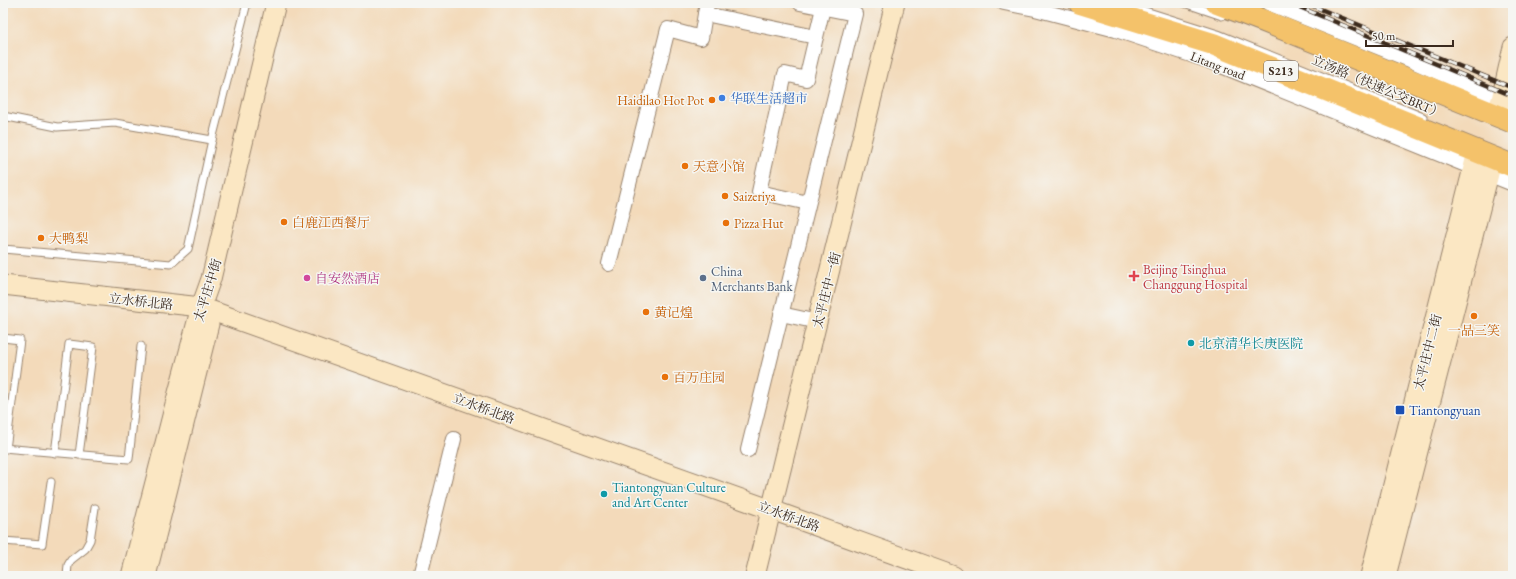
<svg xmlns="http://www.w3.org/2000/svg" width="1516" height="579" font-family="'EB Garamond','Noto Serif SC',serif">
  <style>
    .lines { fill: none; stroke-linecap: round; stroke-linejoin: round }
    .lane-casing { stroke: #97826c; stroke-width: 9 }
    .street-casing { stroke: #97826c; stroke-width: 16 }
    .secondary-casing { stroke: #97826c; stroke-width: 21 }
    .primary-casing { stroke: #97826c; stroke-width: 24 }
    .lane { stroke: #fff; stroke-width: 7 }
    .street { stroke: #fff; stroke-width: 14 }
    .secondary { stroke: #fbe7c3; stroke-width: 19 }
    .primary { stroke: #f4c26a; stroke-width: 22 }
    .rail-casing { stroke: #3b2a1e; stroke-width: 4.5 }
    .rail { stroke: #f6f6f2; stroke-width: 3; stroke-dasharray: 9; stroke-linecap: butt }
    .shop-dot { fill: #3f7fe0; stroke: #f6f6f2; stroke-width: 1.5 }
    .food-dot { fill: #e8710a; stroke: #f6f6f2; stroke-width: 1.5 }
    .health-dot { fill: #e0444e; stroke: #f6f6f2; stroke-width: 1.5 }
    .hotel-dot { fill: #d1479c; stroke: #f6f6f2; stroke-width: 1.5 }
    .service-dot { fill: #5c6f8a; stroke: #f6f6f2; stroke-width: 1.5 }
    .culture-dot { fill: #0f9aa8; stroke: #f6f6f2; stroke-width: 1.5 }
    .transit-dot { fill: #1a4fb4; stroke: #f6f6f2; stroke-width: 1.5 }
    .labels { text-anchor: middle; stroke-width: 3; stroke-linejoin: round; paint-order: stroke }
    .shield { fill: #f6f6f2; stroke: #73675e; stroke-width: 1 }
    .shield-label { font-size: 12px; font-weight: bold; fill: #3b2a1e }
    .street-label { font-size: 13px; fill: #3b2a1e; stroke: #f6f6f2 }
    .shop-label { font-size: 13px; fill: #366cbe; stroke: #f6f6f2; text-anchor: start }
    .food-label { font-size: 13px; fill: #c56008; stroke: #f6f6f2; text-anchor: start }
    .health-label { font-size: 13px; fill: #be3a42; stroke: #f6f6f2; text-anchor: start }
    .service-label { font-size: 13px; fill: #4e5e75; stroke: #f6f6f2; text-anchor: start }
    .hotel-label { font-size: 13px; fill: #b23c85; stroke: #f6f6f2; text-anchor: start }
    .culture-label { font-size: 13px; fill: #0d838f; stroke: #f6f6f2; text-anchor: start }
    .transit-label { font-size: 13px; fill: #164399; stroke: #f6f6f2; text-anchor: start }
  </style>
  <rect width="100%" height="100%" fill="#f6f6f2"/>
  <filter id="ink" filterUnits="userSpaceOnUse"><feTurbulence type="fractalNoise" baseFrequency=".025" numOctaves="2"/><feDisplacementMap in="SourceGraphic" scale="8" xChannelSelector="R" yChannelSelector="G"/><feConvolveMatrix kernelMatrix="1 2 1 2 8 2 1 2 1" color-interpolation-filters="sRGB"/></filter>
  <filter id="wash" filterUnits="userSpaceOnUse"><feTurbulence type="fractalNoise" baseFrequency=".012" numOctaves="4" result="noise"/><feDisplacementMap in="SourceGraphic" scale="16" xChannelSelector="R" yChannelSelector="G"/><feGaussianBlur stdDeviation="0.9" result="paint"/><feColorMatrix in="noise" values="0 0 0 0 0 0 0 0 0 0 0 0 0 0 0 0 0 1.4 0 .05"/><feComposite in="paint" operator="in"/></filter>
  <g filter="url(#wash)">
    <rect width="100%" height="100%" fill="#f3daba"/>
  </g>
  <g filter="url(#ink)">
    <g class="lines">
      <defs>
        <g id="lane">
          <polyline points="1120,3 1218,34 1423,117"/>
          <polyline points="1184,3 1222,16"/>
          <polyline points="3,116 57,127 115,123 212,140"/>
          <polyline points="3,249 171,264 188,249 212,140 247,3"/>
          <polyline points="3,338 20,340 6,449"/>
          <polyline points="3,448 129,459 141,346"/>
          <polyline points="55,453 69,344 93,347 79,455"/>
          <polyline points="3,541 42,544 51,482"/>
          <polyline points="67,576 68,565 71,560 85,549 90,540 95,508"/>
        </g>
        <g id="street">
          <polyline points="707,3 705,14 816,37 806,79 785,74 759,192 808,203"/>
          <polyline points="1004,3 1035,9 1116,30 1209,61 1513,184"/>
          <polyline points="1268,3 1410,60 1513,105"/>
          <polyline points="816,37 823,8"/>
          <polyline points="609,264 668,29 701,38 705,14"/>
          <polyline points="781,314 818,322"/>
          <polyline points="748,450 855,14 800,3"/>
          <polyline points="420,576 454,439"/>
        </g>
        <g id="secondary">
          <polyline points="1495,115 1501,100 1513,47"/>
          <polyline points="3,285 201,307 772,510 954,576"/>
          <polyline points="131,576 175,404 201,307 211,279 276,3"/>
          <polyline points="146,576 209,324"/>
          <polyline points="755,576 895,3"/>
          <polyline points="1370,576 1477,152"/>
          <polyline points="1386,576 1493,158"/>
        </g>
        <g id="primary">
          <polyline points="1080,3 1213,44 1513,166"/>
          <polyline points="1217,3 1264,21 1513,122"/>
        </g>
      </defs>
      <use href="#lane" class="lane-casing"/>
      <use href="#street" class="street-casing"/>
      <use href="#secondary" class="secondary-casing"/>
      <use href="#primary" class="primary-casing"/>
      <use href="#lane" class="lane"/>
      <use href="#street" class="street"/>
      <use href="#secondary" class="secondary"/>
      <use href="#primary" class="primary"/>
      <defs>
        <g id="rail">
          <polyline points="1290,3 1513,96"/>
          <polyline points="1313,6 1513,88"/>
        </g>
      </defs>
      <use href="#rail" class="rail-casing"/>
      <use href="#rail" class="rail"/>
    </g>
  </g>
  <circle class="shop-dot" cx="722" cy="98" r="4"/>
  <g class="food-dot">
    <circle cx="712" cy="100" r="4"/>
    <circle cx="685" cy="166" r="4"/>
    <circle cx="725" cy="196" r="4"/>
    <circle cx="284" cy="222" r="4"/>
    <circle cx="726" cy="223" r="4"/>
    <circle cx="41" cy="238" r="4"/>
    <circle cx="646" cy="312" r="4"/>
    <circle cx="1474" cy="316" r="4"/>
    <circle cx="665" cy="377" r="4"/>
  </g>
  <path class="health-dot" d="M1132 270h4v4h4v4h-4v4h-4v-4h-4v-4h4z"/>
  <circle class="hotel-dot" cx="307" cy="278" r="4"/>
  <circle class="service-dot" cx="703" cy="278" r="4"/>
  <g class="culture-dot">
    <circle cx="1191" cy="343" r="4"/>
    <circle cx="604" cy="494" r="4"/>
  </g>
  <rect class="transit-dot" x="1395" y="405" width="10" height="10" rx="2"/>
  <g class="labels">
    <rect class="shield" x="1264" y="61" width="34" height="20" rx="3"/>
    <g class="shield-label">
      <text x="1281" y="75">S213</text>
    </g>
    <g class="street-label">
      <text transform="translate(1218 65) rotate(21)" y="5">Litang road</text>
      <text transform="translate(1378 86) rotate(23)" y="5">立汤路（快速公交BRT）</text>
      <text transform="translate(207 290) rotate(-73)" y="5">太平庄中街</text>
      <text transform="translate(826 290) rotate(-76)" y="5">太平庄中一街</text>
      <text transform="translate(141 301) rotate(6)" y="5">立水桥北路</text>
      <text transform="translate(1427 352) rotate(-76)" y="5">太平庄中二街</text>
      <text transform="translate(484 408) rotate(20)" y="5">立水桥北路</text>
      <text transform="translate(789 516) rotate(20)" y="5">立水桥北路</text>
    </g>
    <g class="shop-label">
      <text x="730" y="103">华联生活超市</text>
    </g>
    <g class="food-label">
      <text x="704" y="105" text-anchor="end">Haidilao Hot Pot</text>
      <text x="693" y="171">天意小馆</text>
      <text x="733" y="201">Saizeriya</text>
      <text x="292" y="227">白鹿江西餐厅</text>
      <text x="734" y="228">Pizza Hut</text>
      <text x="49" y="243">大鸭梨</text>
      <text x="654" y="317">黄记煌</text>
      <text x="1474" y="335" text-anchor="middle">一品三笑</text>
      <text x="673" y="382">百万庄园</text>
    </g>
    <g class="health-label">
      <text x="1143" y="274">Beijing Tsinghua<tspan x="1143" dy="15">Changgung Hospital</tspan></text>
    </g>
    <g class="service-label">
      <text x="711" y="276">China<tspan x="711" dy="15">Merchants Bank</tspan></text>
    </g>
    <g class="hotel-label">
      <text x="315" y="283">自安然酒店</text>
    </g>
    <g class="culture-label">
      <text x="1199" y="348">北京清华长庚医院</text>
      <text x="612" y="492">Tiantongyuan Culture<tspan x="612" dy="15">and Art Center</tspan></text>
    </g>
    <g class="transit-label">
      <text x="1409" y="415">Tiantongyuan</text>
    </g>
  </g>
  <rect width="1516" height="579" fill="none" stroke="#f6f6f2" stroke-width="16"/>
  <path d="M1366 40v6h87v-6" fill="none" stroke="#3b2a1e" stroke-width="2"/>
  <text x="1372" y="40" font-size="12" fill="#3b2a1e" stroke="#f6f6f2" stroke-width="3" paint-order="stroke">50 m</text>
</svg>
